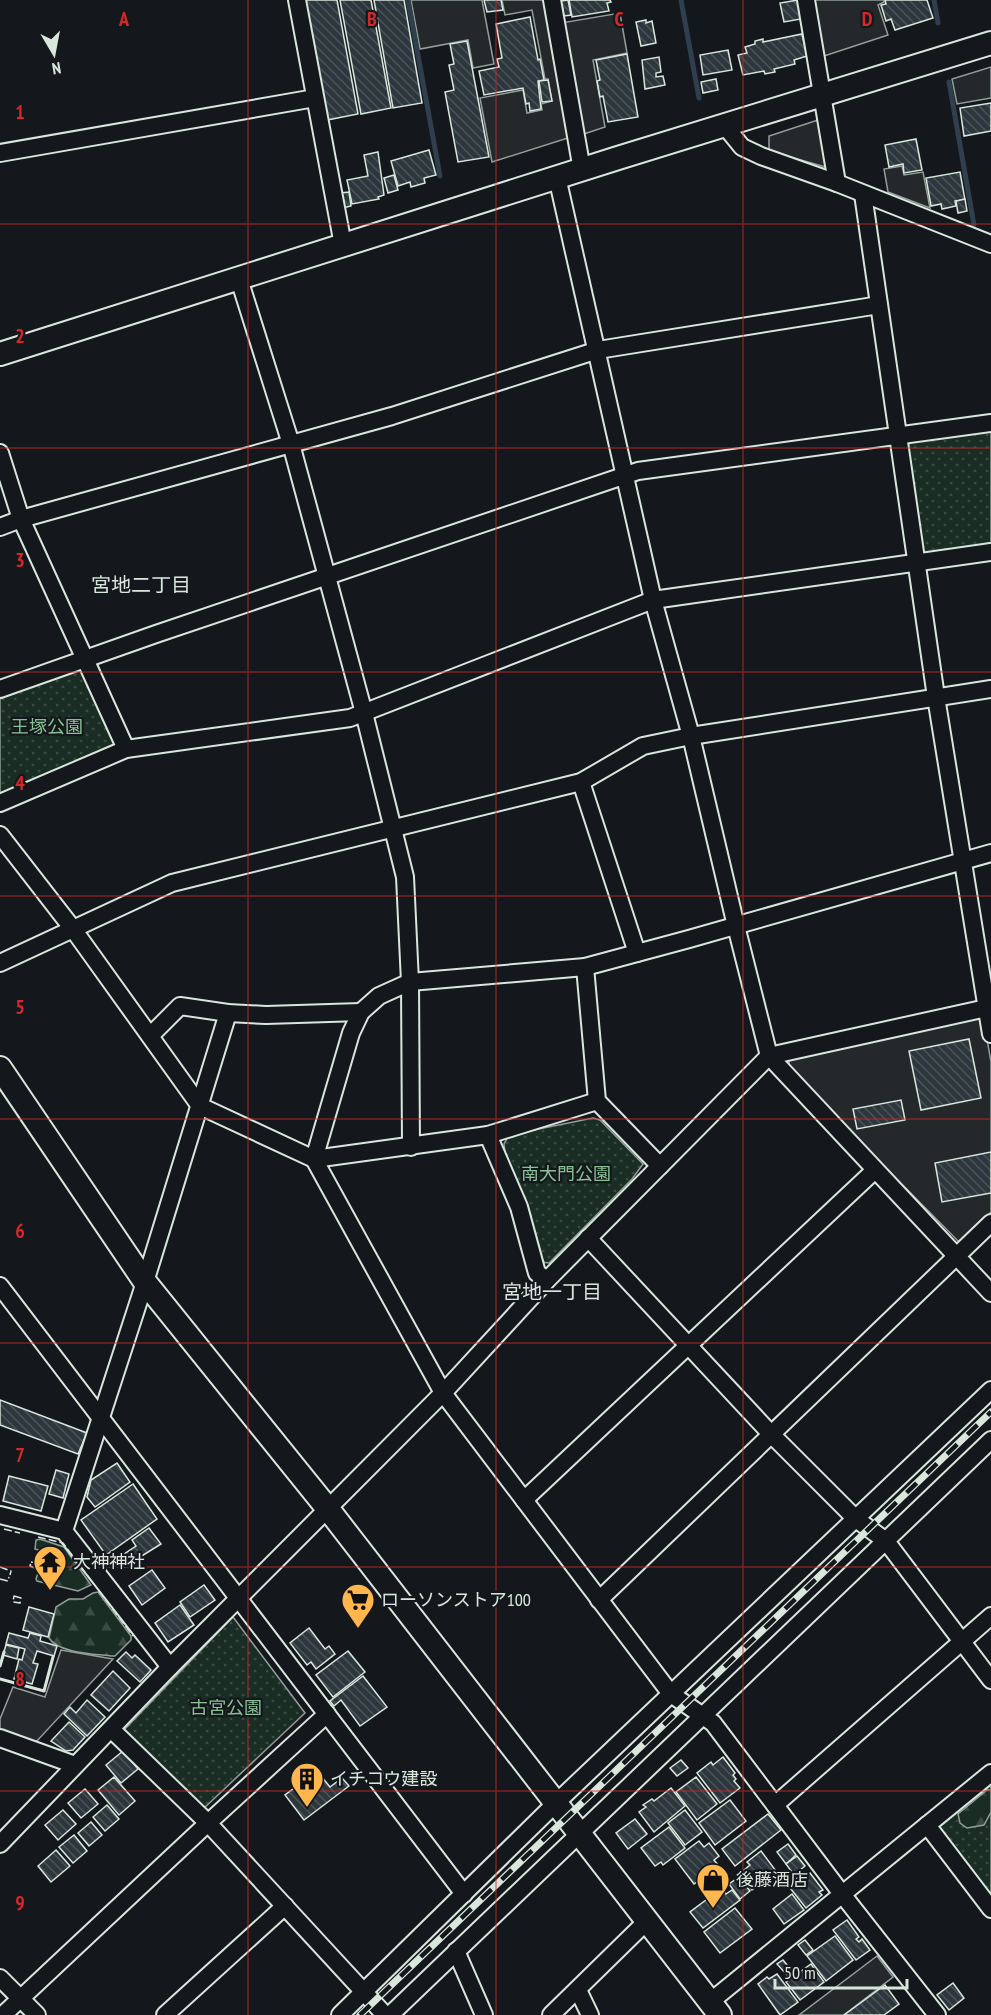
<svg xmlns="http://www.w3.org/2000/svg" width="991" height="2015" font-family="'PT Sans Narrow','Noto Sans JP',sans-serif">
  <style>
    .grass { fill: url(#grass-dots); stroke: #939e99; stroke-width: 1.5 }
    .forest { fill: url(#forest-firs); stroke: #939e99; stroke-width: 1.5 }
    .parking { fill: #24282b; stroke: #939e99; stroke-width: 1.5 }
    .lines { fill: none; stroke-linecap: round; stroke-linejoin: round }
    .stream { stroke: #2f3f4d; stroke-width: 5 }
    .building { fill: url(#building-back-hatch); stroke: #d8e6dc; stroke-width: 1.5 }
    .street-casing { stroke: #d8e6dc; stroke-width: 20 }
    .secondary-casing { stroke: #d8e6dc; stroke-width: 26 }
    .street { stroke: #14181c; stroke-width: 16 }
    .secondary { stroke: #14181c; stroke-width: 22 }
    .rail-casing { stroke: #d8e6dc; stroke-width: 7 }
    .rail { stroke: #14181c; stroke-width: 4.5; stroke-dasharray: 14; stroke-linecap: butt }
    .fence { stroke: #d8e6dc; stroke-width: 1.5; stroke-dasharray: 8 3; stroke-linecap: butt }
    .wall { stroke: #d8e6dc; stroke-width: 3 }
    .grid { fill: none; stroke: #d62828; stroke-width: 1.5; stroke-opacity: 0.55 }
    .labels { text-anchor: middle; stroke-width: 4.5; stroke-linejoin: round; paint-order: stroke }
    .park-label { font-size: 18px; fill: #8ac095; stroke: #14181c }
    .poi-label { font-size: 18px; fill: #d8e6dc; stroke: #14181c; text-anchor: start }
    .neighbourhood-label { font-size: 20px; fill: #d8e6dc; stroke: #14181c }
    .grid-label { font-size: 20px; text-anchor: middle; font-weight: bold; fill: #d62828; stroke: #14181c; stroke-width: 4.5; stroke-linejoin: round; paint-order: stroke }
  </style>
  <defs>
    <pattern id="grass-dots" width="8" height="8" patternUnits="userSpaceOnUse" patternTransform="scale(1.5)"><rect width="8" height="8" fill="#1a2d24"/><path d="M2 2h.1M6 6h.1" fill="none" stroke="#3b4b43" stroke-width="1.8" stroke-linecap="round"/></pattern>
    <pattern id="forest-firs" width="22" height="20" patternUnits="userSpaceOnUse" patternTransform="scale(1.5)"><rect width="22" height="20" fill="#1a2d24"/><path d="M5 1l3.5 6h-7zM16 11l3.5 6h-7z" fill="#3b4b43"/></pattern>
    <pattern id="building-back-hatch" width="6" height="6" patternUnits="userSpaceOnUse" patternTransform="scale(1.5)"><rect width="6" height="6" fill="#2c363c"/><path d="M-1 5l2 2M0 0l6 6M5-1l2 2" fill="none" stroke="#4a5358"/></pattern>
  </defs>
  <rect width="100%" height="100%" fill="#14181c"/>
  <g class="grass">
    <polygon points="991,428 991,548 921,556 904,439"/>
    <polygon points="82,665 118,747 0,798 0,695"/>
    <polygon points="593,1118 600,1120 643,1164 632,1179 549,1263 541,1262 505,1152 504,1144 509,1135"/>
    <polygon points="233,1617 305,1713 202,1810 124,1730"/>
    <polygon points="991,1777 991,1904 931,1825"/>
  </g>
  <g class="forest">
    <polygon points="40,1539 64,1547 91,1585 78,1591 37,1581 36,1579 45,1552 35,1549 36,1540"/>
    <path d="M98,1592L131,1636V1640L115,1656H111C95,1654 58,1653 49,1638L56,1607L69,1599H83L93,1593Z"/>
    <polygon points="987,1790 991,1790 991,1812 984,1825 967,1828 960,1823 958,1814"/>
  </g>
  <g class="parking">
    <polygon points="411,0 482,0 494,64 473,68 468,40 420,49"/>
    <polygon points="502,0 546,0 571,137 492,162 480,98 523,90 527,113 542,110 541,104 552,101 548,79 545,79 532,10 505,15"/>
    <polygon points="811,0 884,0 884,2 878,5 888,35 821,57"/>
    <polygon points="620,13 627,53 593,60 605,127 581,135 561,23"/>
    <polygon points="991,67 991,98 957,104 952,79"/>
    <polygon points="821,119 829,168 769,151 769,136"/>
    <polygon points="902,166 904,175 923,172 930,208 888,192 884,169"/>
    <polygon points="975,1015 984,1022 991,1062 991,1212 959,1242 788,1069 790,1057"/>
    <polygon points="61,1650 113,1659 36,1742 0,1729 0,1719 13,1687 45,1697"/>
    <polygon points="877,1956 893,1977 844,2015 799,2015"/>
  </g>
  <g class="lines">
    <g class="stream">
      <polyline points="408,0 440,176"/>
      <polyline points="681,0 699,98"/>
      <polyline points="934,0 938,23"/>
      <polyline points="949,82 974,225"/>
    </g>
  </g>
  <g class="building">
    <polygon points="305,0 337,0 358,114 327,120"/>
    <polygon points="340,0 371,0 391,108 361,114"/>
    <polygon points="374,0 404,0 422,103 393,108"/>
    <polygon points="484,0 501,0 503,10 487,12"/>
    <polygon points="568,0 571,15 564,16 561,1"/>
    <polygon points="569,0 610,0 611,2 607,3 609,11 572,17"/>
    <polygon points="798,0 801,19 784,22 780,3"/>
    <polygon points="885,0 927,0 933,18 895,30 891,19 886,21 881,5 886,4"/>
    <polygon points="530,17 538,60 540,59 544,80 538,81 541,109 530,111 529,103 526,104 523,88 484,95 479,71 499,67 497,59 502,58 496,24"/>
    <polygon points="646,20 646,23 652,21 656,43 641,46 636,22"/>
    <polygon points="802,34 807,56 794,60 795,64 774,69 775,72 765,74 764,71 743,75 738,55 747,53 745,47 755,44 755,41 763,39 763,42"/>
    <polygon points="467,41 489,157 458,162 445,92 454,90 449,65 454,64 450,44"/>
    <polygon points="728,50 732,70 703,75 700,55"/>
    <polygon points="627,54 638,117 608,122 603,96 600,97 597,81 600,80 596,60"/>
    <polygon points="659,57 661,72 656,73 656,77 663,76 665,85 645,89 642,60"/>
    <polygon points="716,79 718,90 703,93 701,82"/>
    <polygon points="548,80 552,101 542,102 539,81"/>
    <polygon points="991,103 991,131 964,136 960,108"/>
    <polygon points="916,139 922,170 904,173 903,164 889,167 885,145"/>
    <polygon points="429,150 436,175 424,178 425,183 411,187 410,182 398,186 391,161"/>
    <polygon points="378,152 384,195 378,197 379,199 352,204 347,180 368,176 364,155"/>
    <polygon points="960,172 965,200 955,201 956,206 942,209 941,204 931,206 926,178"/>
    <polygon points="394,175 398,190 388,193 384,178"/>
    <polygon points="349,192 351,206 342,208 340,193"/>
    <polygon points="965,199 967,211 958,213 956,201"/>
    <polygon points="969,1039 981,1098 921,1110 909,1051"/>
    <polygon points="901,1100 905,1120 857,1129 853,1109"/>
    <polygon points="991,1152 991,1193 942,1202 935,1163"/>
    <polygon points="0,1400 87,1433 78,1454 0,1425"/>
    <polygon points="117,1463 130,1482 95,1507 87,1497 91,1480"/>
    <polygon points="56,1470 69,1474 63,1498 49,1494"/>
    <polygon points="9,1476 48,1486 41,1511 3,1501"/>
    <polygon points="133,1484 157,1519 106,1555 81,1520"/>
    <polygon points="149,1528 161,1544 121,1569 115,1560 136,1546 132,1540"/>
    <polygon points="152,1570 165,1588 142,1605 129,1586"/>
    <polygon points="204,1585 215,1600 190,1617 180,1602"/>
    <polygon points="180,1605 194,1625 168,1642 155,1623"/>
    <polygon points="29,1607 54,1614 48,1637 23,1630"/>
    <polygon points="309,1628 325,1649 329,1646 335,1654 316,1669 311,1662 307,1665 290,1643"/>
    <polygon points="9,1633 28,1638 30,1633 41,1636 40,1641 57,1646 54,1656 37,1651 33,1663 38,1664 32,1684 14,1679 19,1659 22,1660 25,1649 6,1644"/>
    <polygon points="6,1645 19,1648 17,1659 3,1655"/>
    <polygon points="348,1651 365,1672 333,1697 316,1675"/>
    <polygon points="126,1652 132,1658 135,1655 151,1670 140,1682 117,1661"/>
    <polygon points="113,1671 130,1688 109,1711 91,1695"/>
    <polygon points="363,1676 387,1707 360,1726 341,1700 334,1706 330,1701"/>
    <polygon points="87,1700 105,1717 87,1736 64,1714 70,1707 76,1713"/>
    <polygon points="69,1722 85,1737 73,1750 66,1751 51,1741"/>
    <polygon points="123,1751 138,1769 121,1783 106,1765"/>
    <polygon points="723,1757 735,1773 733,1775 736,1779 734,1781 740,1788 720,1803 697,1773 711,1762 713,1765"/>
    <polygon points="681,1760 688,1768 677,1776 670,1768"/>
    <polygon points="317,1771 330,1787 342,1778 349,1786 304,1820 285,1795"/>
    <polygon points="114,1777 135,1801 119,1815 98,1790"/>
    <polygon points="696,1777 717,1804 697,1820 676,1792"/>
    <polygon points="671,1788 685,1806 654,1832 639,1812 646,1807 643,1805 652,1799 654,1801"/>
    <polygon points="85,1789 98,1804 81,1818 68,1803"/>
    <polygon points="730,1800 746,1821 715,1845 699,1823"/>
    <polygon points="107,1805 119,1819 105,1831 93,1817"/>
    <polygon points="63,1810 76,1824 58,1840 45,1825"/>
    <polygon points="685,1810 702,1832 685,1845 668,1823"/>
    <polygon points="768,1814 781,1830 735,1866 722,1849"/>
    <polygon points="635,1819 647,1834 628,1849 616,1833"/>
    <polygon points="91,1822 102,1835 89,1846 78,1833"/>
    <polygon points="669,1827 685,1848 663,1865 661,1862 655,1866 641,1848"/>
    <polygon points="74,1835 87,1851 73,1863 59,1847"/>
    <polygon points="699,1841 704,1847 709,1843 719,1856 714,1860 719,1866 694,1884 675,1859"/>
    <polygon points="788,1844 796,1855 786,1864 777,1852"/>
    <polygon points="56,1850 70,1866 51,1882 38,1866"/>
    <polygon points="761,1851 776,1871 752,1890 739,1874 750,1865 747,1862"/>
    <polygon points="797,1856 805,1866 794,1875 786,1864"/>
    <polygon points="810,1873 823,1890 819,1892 822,1895 806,1908 790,1888 795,1885 792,1882 800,1876 802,1879"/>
    <polygon points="739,1877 750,1891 740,1899 729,1884"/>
    <polygon points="722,1888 726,1894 732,1890 740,1900 703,1928 690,1912"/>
    <polygon points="792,1894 804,1910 784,1924 773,1909"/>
    <polygon points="735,1908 752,1929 720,1953 704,1932"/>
    <polygon points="847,1920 859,1937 856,1939 859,1942 862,1939 870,1950 856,1960 833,1930"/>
    <polygon points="835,1936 853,1960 826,1981 807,1956"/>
    <polygon points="805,1940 813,1950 806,1955 798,1945"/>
    <polygon points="783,1960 792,1971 787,1975 777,1964"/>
    <polygon points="811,1964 824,1982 800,2000 786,1982"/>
    <polygon points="777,1974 798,2002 780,2015 758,1984 767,1977 769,1979"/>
    <polygon points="953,1983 964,1998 949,2010 937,1995"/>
    <polygon points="885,1985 899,2004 884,2015 844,2015"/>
  </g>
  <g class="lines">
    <defs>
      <g id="street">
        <polyline points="297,0 343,245"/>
        <polyline points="552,0 582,170"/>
        <polyline points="806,0 837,183"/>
        <polyline points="725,126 742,147 761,156 837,183 991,244"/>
        <polyline points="0,153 315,98"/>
        <polyline points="863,194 936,697 991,1034"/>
        <polyline points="239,279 291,444 364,713 405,877 410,982 411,1147"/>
        <polyline points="0,453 21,519 126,749"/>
        <polyline points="0,527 21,519 392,416 598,350 879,305"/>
        <polyline points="0,689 156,634 638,471 991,423"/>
        <polyline points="581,782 637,953"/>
        <polyline points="0,803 126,749 350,718 653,600 991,552"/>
        <polyline points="0,835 73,929 200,1106 314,1159 443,1393 671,1694 713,1723 842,1894 937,2015"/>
        <polyline points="0,963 172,883 581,782 643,746 691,736 991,689"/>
        <polyline points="585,967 597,1101 660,1166"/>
        <polyline points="991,1007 769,1056 991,1293"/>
        <polyline points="151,1035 180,1006 228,1013 266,1015 361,1012"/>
        <polyline points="597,1101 488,1135 314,1159 351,1033 361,1012 379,996 410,982 585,967 689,939 991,853"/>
        <polyline points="488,1135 519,1207 537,1273 547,1280"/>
        <polyline points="588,1238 771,1434 856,1519 886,1541 991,1680"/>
        <polyline points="0,1286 464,1894"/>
        <polyline points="524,1500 875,1170"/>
        <polyline points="0,1515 64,1531 170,1667"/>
        <polyline points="64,1531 145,1282 228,1013"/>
        <polyline points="599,1600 991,1223"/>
        <polyline points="111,1729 208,1823 385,2015"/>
        <polyline points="0,1738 75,1765"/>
        <polyline points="775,1805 991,1616"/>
        <polyline points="927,1825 991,1909"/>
        <polyline points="0,1844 170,1667 443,1393 547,1280 769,1056 736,926 691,736 653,600 557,177"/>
        <polyline points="456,1951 484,2015"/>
        <polyline points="0,1978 37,2015"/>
        <polyline points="578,1990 590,2015"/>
        <polyline points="710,2002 991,1773"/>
        <polyline points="3,2015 208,1823 327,1714"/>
        <polyline points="165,2015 285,1906"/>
        <polyline points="340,2015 557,1802 991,1390"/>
        <polyline points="390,2015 991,1440"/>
        <polyline points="551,2015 647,1921"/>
      </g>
      <g id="secondary">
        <polyline points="0,354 618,158 991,43"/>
        <polyline points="0,1068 145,1282 328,1509 720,2015"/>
      </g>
    </defs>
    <use href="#street" class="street-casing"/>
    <use href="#secondary" class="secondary-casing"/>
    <use href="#street" class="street"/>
    <use href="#secondary" class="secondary"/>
    <defs>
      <polyline id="rail" points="360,2015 991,1412"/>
    </defs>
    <use href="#rail" class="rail-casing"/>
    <use href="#rail" class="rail"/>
    <g class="fence">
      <polyline points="4,1529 20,1533"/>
      <polyline points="38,1537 63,1543 93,1583"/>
      <polygon points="31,1562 37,1563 35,1568 30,1566"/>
      <polyline points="0,1567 11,1571 10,1575"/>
      <polyline points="0,1579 8,1581 9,1577"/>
      <polyline points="99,1591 133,1636"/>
      <polygon points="14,1596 21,1598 20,1603 13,1602"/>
    </g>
    <g class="wall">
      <polyline points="0,1666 4,1652"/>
      <polyline points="0,1679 44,1691 53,1657"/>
    </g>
  </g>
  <path class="grid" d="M248,0V2015M496,0V2015M743,0V2015M0,224H991M0,448H991M0,672H991M0,896H991M0,1119H991M0,1343H991M0,1567H991M0,1791H991"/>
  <defs>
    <symbol id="temple-pin" viewBox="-11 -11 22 30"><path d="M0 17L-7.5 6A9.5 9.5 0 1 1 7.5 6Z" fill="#ffb74d" stroke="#14181c"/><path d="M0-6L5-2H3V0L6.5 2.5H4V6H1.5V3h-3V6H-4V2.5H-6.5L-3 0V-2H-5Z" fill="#111"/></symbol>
    <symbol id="supermarket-pin" viewBox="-11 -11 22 30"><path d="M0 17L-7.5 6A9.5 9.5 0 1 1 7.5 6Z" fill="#ffb74d" stroke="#14181c"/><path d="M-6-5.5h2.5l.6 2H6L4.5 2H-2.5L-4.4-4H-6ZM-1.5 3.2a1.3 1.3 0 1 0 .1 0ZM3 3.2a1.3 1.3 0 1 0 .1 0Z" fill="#111"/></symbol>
    <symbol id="building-pin" viewBox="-11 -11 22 30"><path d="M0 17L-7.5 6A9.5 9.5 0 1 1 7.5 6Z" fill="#ffb74d" stroke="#14181c"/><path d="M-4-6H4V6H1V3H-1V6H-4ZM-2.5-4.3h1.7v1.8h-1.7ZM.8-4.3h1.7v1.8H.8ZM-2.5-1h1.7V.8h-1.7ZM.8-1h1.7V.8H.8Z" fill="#111"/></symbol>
    <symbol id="shop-pin" viewBox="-11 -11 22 30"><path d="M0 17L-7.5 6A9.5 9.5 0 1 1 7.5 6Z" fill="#ffb74d" stroke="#14181c"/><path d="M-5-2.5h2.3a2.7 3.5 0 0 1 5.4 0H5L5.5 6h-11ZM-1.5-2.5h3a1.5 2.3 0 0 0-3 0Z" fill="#111"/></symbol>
  </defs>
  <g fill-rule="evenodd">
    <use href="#temple-pin" x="31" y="1543" width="38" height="52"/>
    <use href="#supermarket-pin" x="339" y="1581" width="38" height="52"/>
    <use href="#building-pin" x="288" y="1760" width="38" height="52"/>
    <use href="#shop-pin" x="694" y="1861" width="38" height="52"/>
  </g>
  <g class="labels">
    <g class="park-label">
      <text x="47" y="733">王塚公園</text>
      <text x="566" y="1180">南大門公園</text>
      <text x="226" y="1714">古宮公園</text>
    </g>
    <g class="poi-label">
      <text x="73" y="1568">大神神社</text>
      <text x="381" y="1606">ローソンストア100</text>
      <text x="330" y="1785">イチコウ建設</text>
      <text x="736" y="1886">後藤酒店</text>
    </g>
    <g class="neighbourhood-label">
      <text x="141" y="592">宮地二丁目</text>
      <text x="552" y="1299">宮地一丁目</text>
    </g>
  </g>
  <g class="grid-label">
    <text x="124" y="26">A</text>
    <text x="372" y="26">B</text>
    <text x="619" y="26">C</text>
    <text x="867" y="26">D</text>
    <text x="20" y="119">1</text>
    <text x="20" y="343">2</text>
    <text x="20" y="567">3</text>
    <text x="20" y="790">4</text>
    <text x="20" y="1014">5</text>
    <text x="20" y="1238">6</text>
    <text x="20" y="1462">7</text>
    <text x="20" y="1686">8</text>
    <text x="20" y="1910">9</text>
  </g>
  <g transform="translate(54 54) rotate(170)" stroke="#14181c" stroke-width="4.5" paint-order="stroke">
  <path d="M0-4.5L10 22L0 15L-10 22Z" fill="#d8e6dc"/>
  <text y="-9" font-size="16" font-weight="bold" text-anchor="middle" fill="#d8e6dc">N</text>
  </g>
  <path d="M775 1979v9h132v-9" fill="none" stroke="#d8e6dc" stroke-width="3"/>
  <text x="784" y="1979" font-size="18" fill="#d8e6dc" stroke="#14181c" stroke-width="4.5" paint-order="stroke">50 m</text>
</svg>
